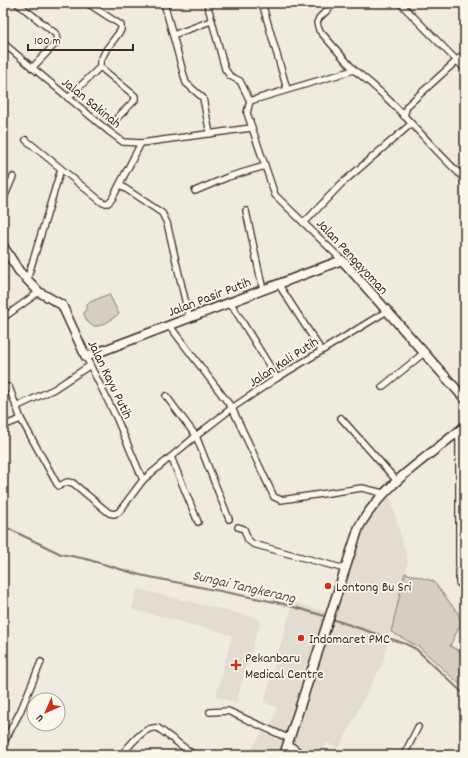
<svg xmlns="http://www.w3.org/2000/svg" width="468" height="758" font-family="Dekko,sans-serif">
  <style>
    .built { fill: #e2dcd1 }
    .green { fill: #d5cec3; stroke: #887c70 }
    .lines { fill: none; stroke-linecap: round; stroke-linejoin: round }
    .stream { stroke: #7f7367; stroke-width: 2 }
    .street-casing { stroke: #3b2a1e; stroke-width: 8 }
    .secondary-casing { stroke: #3b2a1e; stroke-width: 11 }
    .street { stroke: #fbf7ec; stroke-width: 5.5 }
    .secondary { stroke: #fbf7ec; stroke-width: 8 }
    .poi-dot { fill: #c8321e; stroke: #fbf7ec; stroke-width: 1.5 }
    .labels { text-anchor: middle; stroke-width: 3.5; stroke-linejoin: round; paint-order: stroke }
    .street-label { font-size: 14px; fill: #3b2a1e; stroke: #fbf7ec }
    .poi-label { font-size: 14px; fill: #3b2a1e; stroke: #fbf7ec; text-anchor: start }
    .water-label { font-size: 15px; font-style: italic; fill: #635448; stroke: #fbf7ec }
  </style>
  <rect width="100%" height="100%" fill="#f0ebe0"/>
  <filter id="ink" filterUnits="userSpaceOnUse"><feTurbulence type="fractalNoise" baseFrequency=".025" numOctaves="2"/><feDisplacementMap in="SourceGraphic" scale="8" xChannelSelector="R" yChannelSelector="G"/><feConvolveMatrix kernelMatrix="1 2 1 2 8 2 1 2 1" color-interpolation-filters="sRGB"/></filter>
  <g filter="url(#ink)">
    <g class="built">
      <polygon points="389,493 408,561 383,662 339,748 327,743 321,755 248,755 262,732 269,731 277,708 264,702 293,602 336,615 363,525"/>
      <polygon points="137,589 261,619 236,703 216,696 232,635 132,609"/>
    </g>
    <g class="green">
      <path d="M109,294L119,314C106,323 91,336 84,314L88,303Z"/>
      <polygon points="405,573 433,581 458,613 461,623 450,646 461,652 465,644 465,689 419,647 391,632"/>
    </g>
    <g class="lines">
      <g class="stream">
        <polyline points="3,526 61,554 86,559 140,575 280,603 328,617"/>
        <polyline points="332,619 406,644 416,649 465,695"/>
      </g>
      <defs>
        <g id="street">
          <polyline points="17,3 56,34 57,42 32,68"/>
          <polyline points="87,3 121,25 121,30 106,50 100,62 100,67 135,96 135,100 112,123"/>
          <polyline points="164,3 186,83 203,98 210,134"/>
          <polyline points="207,3 225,69 230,76 240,81 250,101"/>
          <polyline points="262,3 287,89"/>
          <polyline points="335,3 319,18 317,23 319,30 354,70"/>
          <polyline points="400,3 465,69"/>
          <polyline points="173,35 211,21"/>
          <polyline points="3,43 107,130 123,142 141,143 251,128"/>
          <polyline points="68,98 100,67"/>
          <polyline points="404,116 407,106 465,53"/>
          <polyline points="26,140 103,203 108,203 112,199 141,143"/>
          <polyline points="460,174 465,169"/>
          <polyline points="120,185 162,213 167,223 189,317"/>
          <polyline points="195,191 228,177 265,166"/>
          <polyline points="3,200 13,177"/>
          <polyline points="246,211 263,290"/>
          <polyline points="304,223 340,185 411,124"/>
          <path d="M342,260L275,195L247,113L250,101L354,70C396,101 427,144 465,179"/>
          <polyline points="27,280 61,169"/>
          <polyline points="279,285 321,350"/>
          <polyline points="230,302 277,378"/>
          <polyline points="3,318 39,292"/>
          <polyline points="169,325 232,408 274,497 281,500 362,488 383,493"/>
          <polyline points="86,357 116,417 143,480"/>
          <polyline points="382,387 425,352"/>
          <polyline points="3,388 9,387 21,419 57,484 59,486 67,482 73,483 109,513 114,514 119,512 143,480 196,436 232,408 277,378 387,311"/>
          <polyline points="166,396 196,436 229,519"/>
          <polyline points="16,407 54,389 89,366"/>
          <polyline points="341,418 397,481"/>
          <polyline points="3,426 21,419"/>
          <polyline points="459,431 459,583 465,588"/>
          <polyline points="171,457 198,522"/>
          <polyline points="238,527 244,529 248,540 253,544 345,569"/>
          <polyline points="210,712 228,711 290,739"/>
          <polyline points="3,744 20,712 41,662"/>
          <path d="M121,755C130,746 144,725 158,728L194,755"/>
          <polyline points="404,755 418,727"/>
        </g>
        <g id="secondary">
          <polyline points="3,246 19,271 39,292 62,305 86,357 342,260 465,399"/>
          <polyline points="288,745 301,755"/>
          <path d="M284,755L359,527C383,484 428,457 465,426"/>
        </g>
      </defs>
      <use href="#street" class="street-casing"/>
      <use href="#secondary" class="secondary-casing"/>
      <use href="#street" class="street"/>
      <use href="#secondary" class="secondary"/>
    </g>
  </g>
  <g class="poi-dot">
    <circle cx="328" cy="586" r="4"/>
    <circle cx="301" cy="638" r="4"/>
    <path d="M234 659h4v4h4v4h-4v4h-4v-4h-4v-4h4z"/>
  </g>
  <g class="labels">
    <g class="street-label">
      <text transform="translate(92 102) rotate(39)" y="5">Jalan Sakinah</text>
      <text transform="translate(353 256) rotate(47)" y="5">Jalan Pengayoman</text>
      <text transform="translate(209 296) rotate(-21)" y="5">Jalan Pasir Putih</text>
      <text transform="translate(283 361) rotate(-33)" y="5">Jalan Kali Putih</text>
      <text transform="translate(111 379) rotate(64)" y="5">Jalan Kayu Putih</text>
    </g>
    <g class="poi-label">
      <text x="336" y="591">Lontong Bu Sri</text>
      <text x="309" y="643">Indomaret PMC</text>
      <text x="245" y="662">Pekanbaru<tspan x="245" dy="16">Medical Centre</tspan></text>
    </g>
    <g class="water-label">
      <text transform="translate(244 586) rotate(13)" y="5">Sungai Tangkerang</text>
    </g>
  </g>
  <rect width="468" height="758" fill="none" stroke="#fbf7ec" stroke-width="16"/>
  <rect x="8" y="8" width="452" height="742" fill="none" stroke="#3b2a1e" stroke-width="1.5" filter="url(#ink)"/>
  <g transform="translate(46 712) rotate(225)"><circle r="19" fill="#fbf7ec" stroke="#aea59a"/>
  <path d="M0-3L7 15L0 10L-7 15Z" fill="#c8321e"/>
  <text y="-6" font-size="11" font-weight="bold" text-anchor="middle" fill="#3b2a1e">U</text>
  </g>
  <path d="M28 44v6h105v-6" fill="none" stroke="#3b2a1e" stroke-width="2"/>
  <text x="34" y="44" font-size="12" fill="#3b2a1e" stroke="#fbf7ec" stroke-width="3" paint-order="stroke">100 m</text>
</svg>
